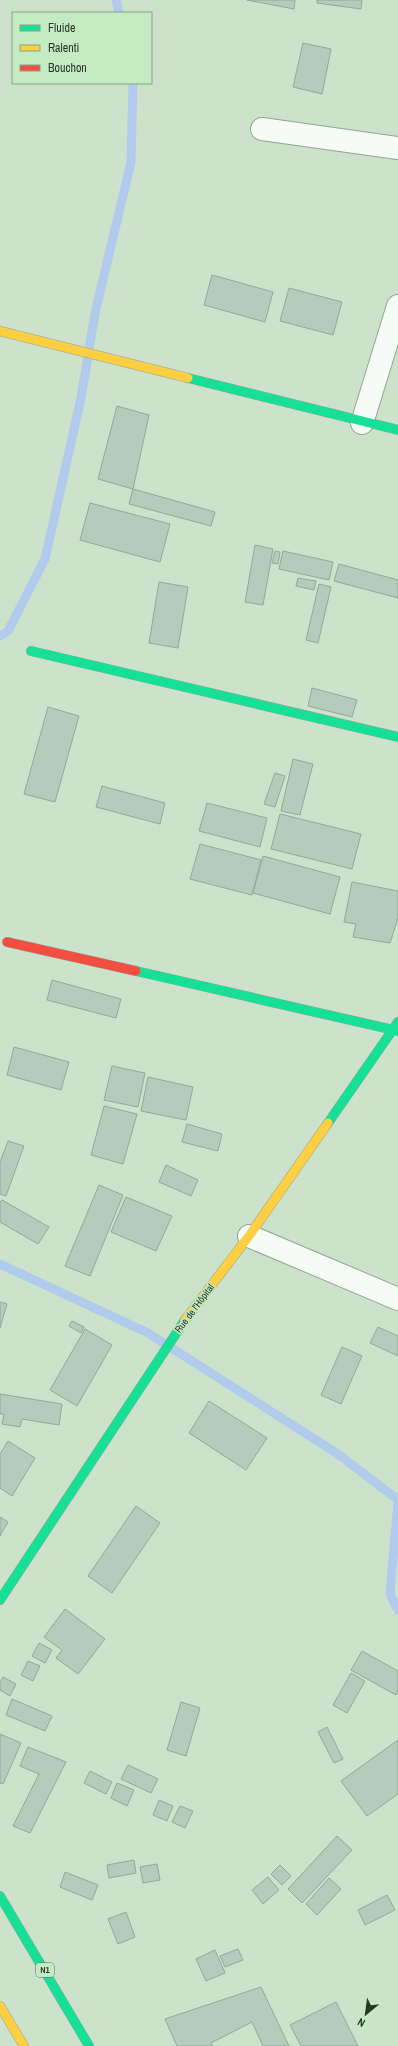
<svg xmlns="http://www.w3.org/2000/svg" width="398" height="2046" font-family="'Archivo Narrow',sans-serif">
  <style>
    .lines { fill: none; stroke-linecap: round; stroke-linejoin: round }
    .stream { stroke: #b0cbec; stroke-width: 9 }
    .building { fill: #b4ccbb; stroke: #93a798 }
    .street-casing { stroke: #93a492; stroke-width: 24 }
    .fast-casing { stroke: #93a492; stroke-width: 10 }
    .slow-casing { stroke: #93a492; stroke-width: 10 }
    .jam-casing { stroke: #93a492; stroke-width: 10 }
    .street { stroke: #f7fbf7; stroke-width: 22 }
    .fast { stroke: #16e098; stroke-width: 9 }
    .slow { stroke: #ffcf43; stroke-width: 9 }
    .jam { stroke: #f24e42; stroke-width: 9 }
    .labels { text-anchor: middle; stroke-width: 3; stroke-linejoin: round; paint-order: stroke }
    .shield { fill: #c4ebc2; stroke: #576d56; stroke-width: 1 }
    .shield-label { font-size: 9px; font-weight: bold; fill: #283727 }
    .street-label { font-size: 10px; fill: #283727; stroke: #c4ebc2 }
  </style>
  <rect width="100%" height="100%" fill="#cce2cb"/>
  <g class="lines">
    <g class="stream">
      <polyline points="116,0 119,13"/>
      <polyline points="0,636 8,631 45,559 81,398 95,313 131,162 133,83"/>
      <polyline points="0,1264 148,1333 338,1454 398,1500"/>
      <polyline points="398,1503 390,1594 398,1610"/>
    </g>
  </g>
  <g class="building">
    <polygon points="247,0 295,0 294,9"/>
    <polygon points="317,0 362,0 361,9 317,3"/>
    <polygon points="303,43 331,49 322,94 293,87"/>
    <polygon points="212,275 273,292 265,322 204,305"/>
    <polygon points="289,288 342,302 333,335 280,321"/>
    <polygon points="117,406 149,415 133,489 98,479"/>
    <polygon points="133,489 215,512 211,526 129,504"/>
    <polygon points="90,503 170,524 160,562 80,540"/>
    <polygon points="255,545 273,549 263,605 245,602"/>
    <polygon points="275,551 280,552 278,564 272,563"/>
    <polygon points="283,551 333,562 329,580 279,569"/>
    <polygon points="339,564 398,580 398,598 334,581"/>
    <polygon points="298,578 316,581 314,590 296,586"/>
    <polygon points="159,582 188,587 178,648 149,643"/>
    <polygon points="319,584 331,587 318,643 306,640"/>
    <polygon points="312,688 357,700 352,717 308,706"/>
    <polygon points="48,707 79,716 55,802 24,794"/>
    <polygon points="293,759 313,764 300,815 281,811"/>
    <polygon points="275,773 285,776 275,807 264,804"/>
    <polygon points="102,786 165,803 160,824 96,807"/>
    <polygon points="207,803 267,818 260,847 199,831"/>
    <polygon points="280,814 361,834 352,869 271,849"/>
    <polygon points="200,844 261,860 252,895 190,879"/>
    <polygon points="263,856 340,877 330,914 253,893"/>
    <polygon points="352,882 398,891 398,918 390,943 353,937 356,924 344,922"/>
    <polygon points="52,980 121,999 116,1018 47,1000"/>
    <polygon points="14,1047 69,1062 61,1090 7,1075"/>
    <polygon points="112,1066 145,1073 138,1107 104,1100"/>
    <polygon points="148,1077 193,1087 186,1120 141,1111"/>
    <polygon points="104,1106 137,1114 123,1164 91,1155"/>
    <polygon points="187,1124 222,1134 218,1151 182,1142"/>
    <polygon points="8,1141 24,1146 6,1196 0,1194 0,1162"/>
    <polygon points="166,1165 198,1180 191,1196 159,1182"/>
    <polygon points="99,1185 123,1195 90,1276 65,1266"/>
    <polygon points="126,1197 172,1216 156,1251 111,1232"/>
    <polygon points="2,1200 49,1227 38,1244 0,1222 0,1202"/>
    <polygon points="0,1302 7,1304 0,1328"/>
    <polygon points="72,1321 84,1327 81,1333 69,1326"/>
    <polygon points="378,1327 398,1336 398,1356 370,1343"/>
    <polygon points="85,1329 112,1345 77,1406 50,1390"/>
    <polygon points="342,1347 362,1356 341,1404 321,1395"/>
    <polygon points="0,1394 62,1404 59,1425 22,1419 20,1427 2,1424 4,1414 0,1414"/>
    <polygon points="209,1401 267,1438 246,1470 189,1433"/>
    <polygon points="8,1441 35,1458 12,1496 0,1488 0,1454"/>
    <polygon points="136,1506 160,1523 112,1593 88,1576"/>
    <polygon points="0,1517 8,1522 0,1536"/>
    <polygon points="65,1609 105,1639 78,1674 56,1658 62,1650 44,1637"/>
    <polygon points="39,1643 52,1650 45,1663 32,1656"/>
    <polygon points="362,1651 398,1671 398,1691 396,1695 351,1670"/>
    <polygon points="28,1661 40,1666 33,1681 21,1675"/>
    <polygon points="351,1673 365,1681 347,1713 333,1705"/>
    <polygon points="3,1677 16,1684 10,1696 0,1690 0,1683"/>
    <polygon points="12,1699 52,1716 45,1731 6,1715"/>
    <polygon points="181,1702 200,1708 186,1756 167,1750"/>
    <polygon points="327,1727 343,1759 334,1763 318,1732"/>
    <polygon points="0,1734 21,1743 3,1784 0,1783"/>
    <polygon points="398,1740 398,1794 367,1816 341,1781"/>
    <polygon points="28,1747 66,1762 30,1833 13,1826 39,1774 20,1766"/>
    <polygon points="128,1765 158,1779 151,1793 121,1779"/>
    <polygon points="90,1771 112,1782 106,1794 84,1783"/>
    <polygon points="117,1783 134,1790 127,1806 111,1798"/>
    <polygon points="159,1800 173,1806 167,1821 153,1815"/>
    <polygon points="180,1806 193,1811 185,1828 172,1822"/>
    <polygon points="337,1836 352,1850 302,1903 288,1889"/>
    <polygon points="134,1860 136,1873 109,1878 107,1865"/>
    <polygon points="157,1864 160,1880 143,1883 140,1867"/>
    <polygon points="280,1865 291,1876 282,1885 271,1874"/>
    <polygon points="65,1872 98,1885 92,1900 60,1887"/>
    <polygon points="268,1877 279,1890 263,1904 252,1890"/>
    <polygon points="329,1878 341,1889 317,1915 306,1904"/>
    <polygon points="387,1895 395,1910 365,1925 358,1910"/>
    <polygon points="126,1912 135,1937 118,1944 108,1919"/>
    <polygon points="238,1949 243,1960 225,1967 220,1956"/>
    <polygon points="215,1950 225,1973 206,1981 196,1959"/>
    <polygon points="261,1987 289,2046 263,2046 252,2022 211,2043 213,2046 177,2046 165,2019"/>
    <polygon points="336,2002 358,2046 301,2046 290,2025"/>
  </g>
  <g class="lines">
    <defs>
      <g id="street">
        <polyline points="262,129 398,148"/>
        <polyline points="362,423 398,306"/>
        <polyline points="249,1236 398,1299"/>
      </g>
      <g id="fast">
        <polyline points="188,378 398,430"/>
        <polyline points="31,651 398,737"/>
        <polyline points="136,971 398,1031"/>
        <polyline points="328,1123 398,1022"/>
        <polyline points="0,1600 185,1320"/>
        <polyline points="0,1896 89,2046"/>
      </g>
      <g id="slow">
        <polyline points="0,331 188,378"/>
        <polyline points="185,1320 249,1236 328,1123"/>
        <polyline points="0,2006 24,2046"/>
      </g>
      <polyline id="jam" points="7,942 136,971"/>
    </defs>
    <use href="#street" class="street-casing"/>
    <use href="#fast" class="fast-casing"/>
    <use href="#slow" class="slow-casing"/>
    <use href="#jam" class="jam-casing"/>
    <use href="#street" class="street"/>
    <use href="#fast" class="fast"/>
    <use href="#slow" class="slow"/>
    <use href="#jam" class="jam"/>
  </g>
  <g class="labels">
    <rect class="shield" x="36" y="1963" width="18" height="14" rx="3"/>
    <g class="shield-label">
      <text x="45" y="1973">N1</text>
    </g>
    <g class="street-label">
      <text transform="translate(194 1308) rotate(-53)" y="4">Rue de l'Hôpital</text>
    </g>
  </g>
  <rect x="12" y="12" width="140" height="72" fill="#c4ebc2" stroke="#86a384"/>
  <rect x="20" y="25" width="20" height="6" fill="#16e098" stroke="#86a384"/>
  <text x="48" y="32" font-size="12" fill="#283727">Fluide</text>
  <rect x="20" y="45" width="20" height="6" fill="#ffcf43" stroke="#86a384"/>
  <text x="48" y="52" font-size="12" fill="#283727">Ralenti</text>
  <rect x="20" y="65" width="20" height="6" fill="#f24e42" stroke="#86a384"/>
  <text x="48" y="72" font-size="12" fill="#283727">Bouchon</text>
  <g transform="translate(366 2014) rotate(209)" stroke="#c4ebc2" stroke-width="3" paint-order="stroke">
  <path d="M0-3L7 15L0 10L-7 15Z" fill="#283727"/>
  <text y="-6" font-size="11" font-weight="bold" text-anchor="middle" fill="#283727">N</text>
  </g>
</svg>
